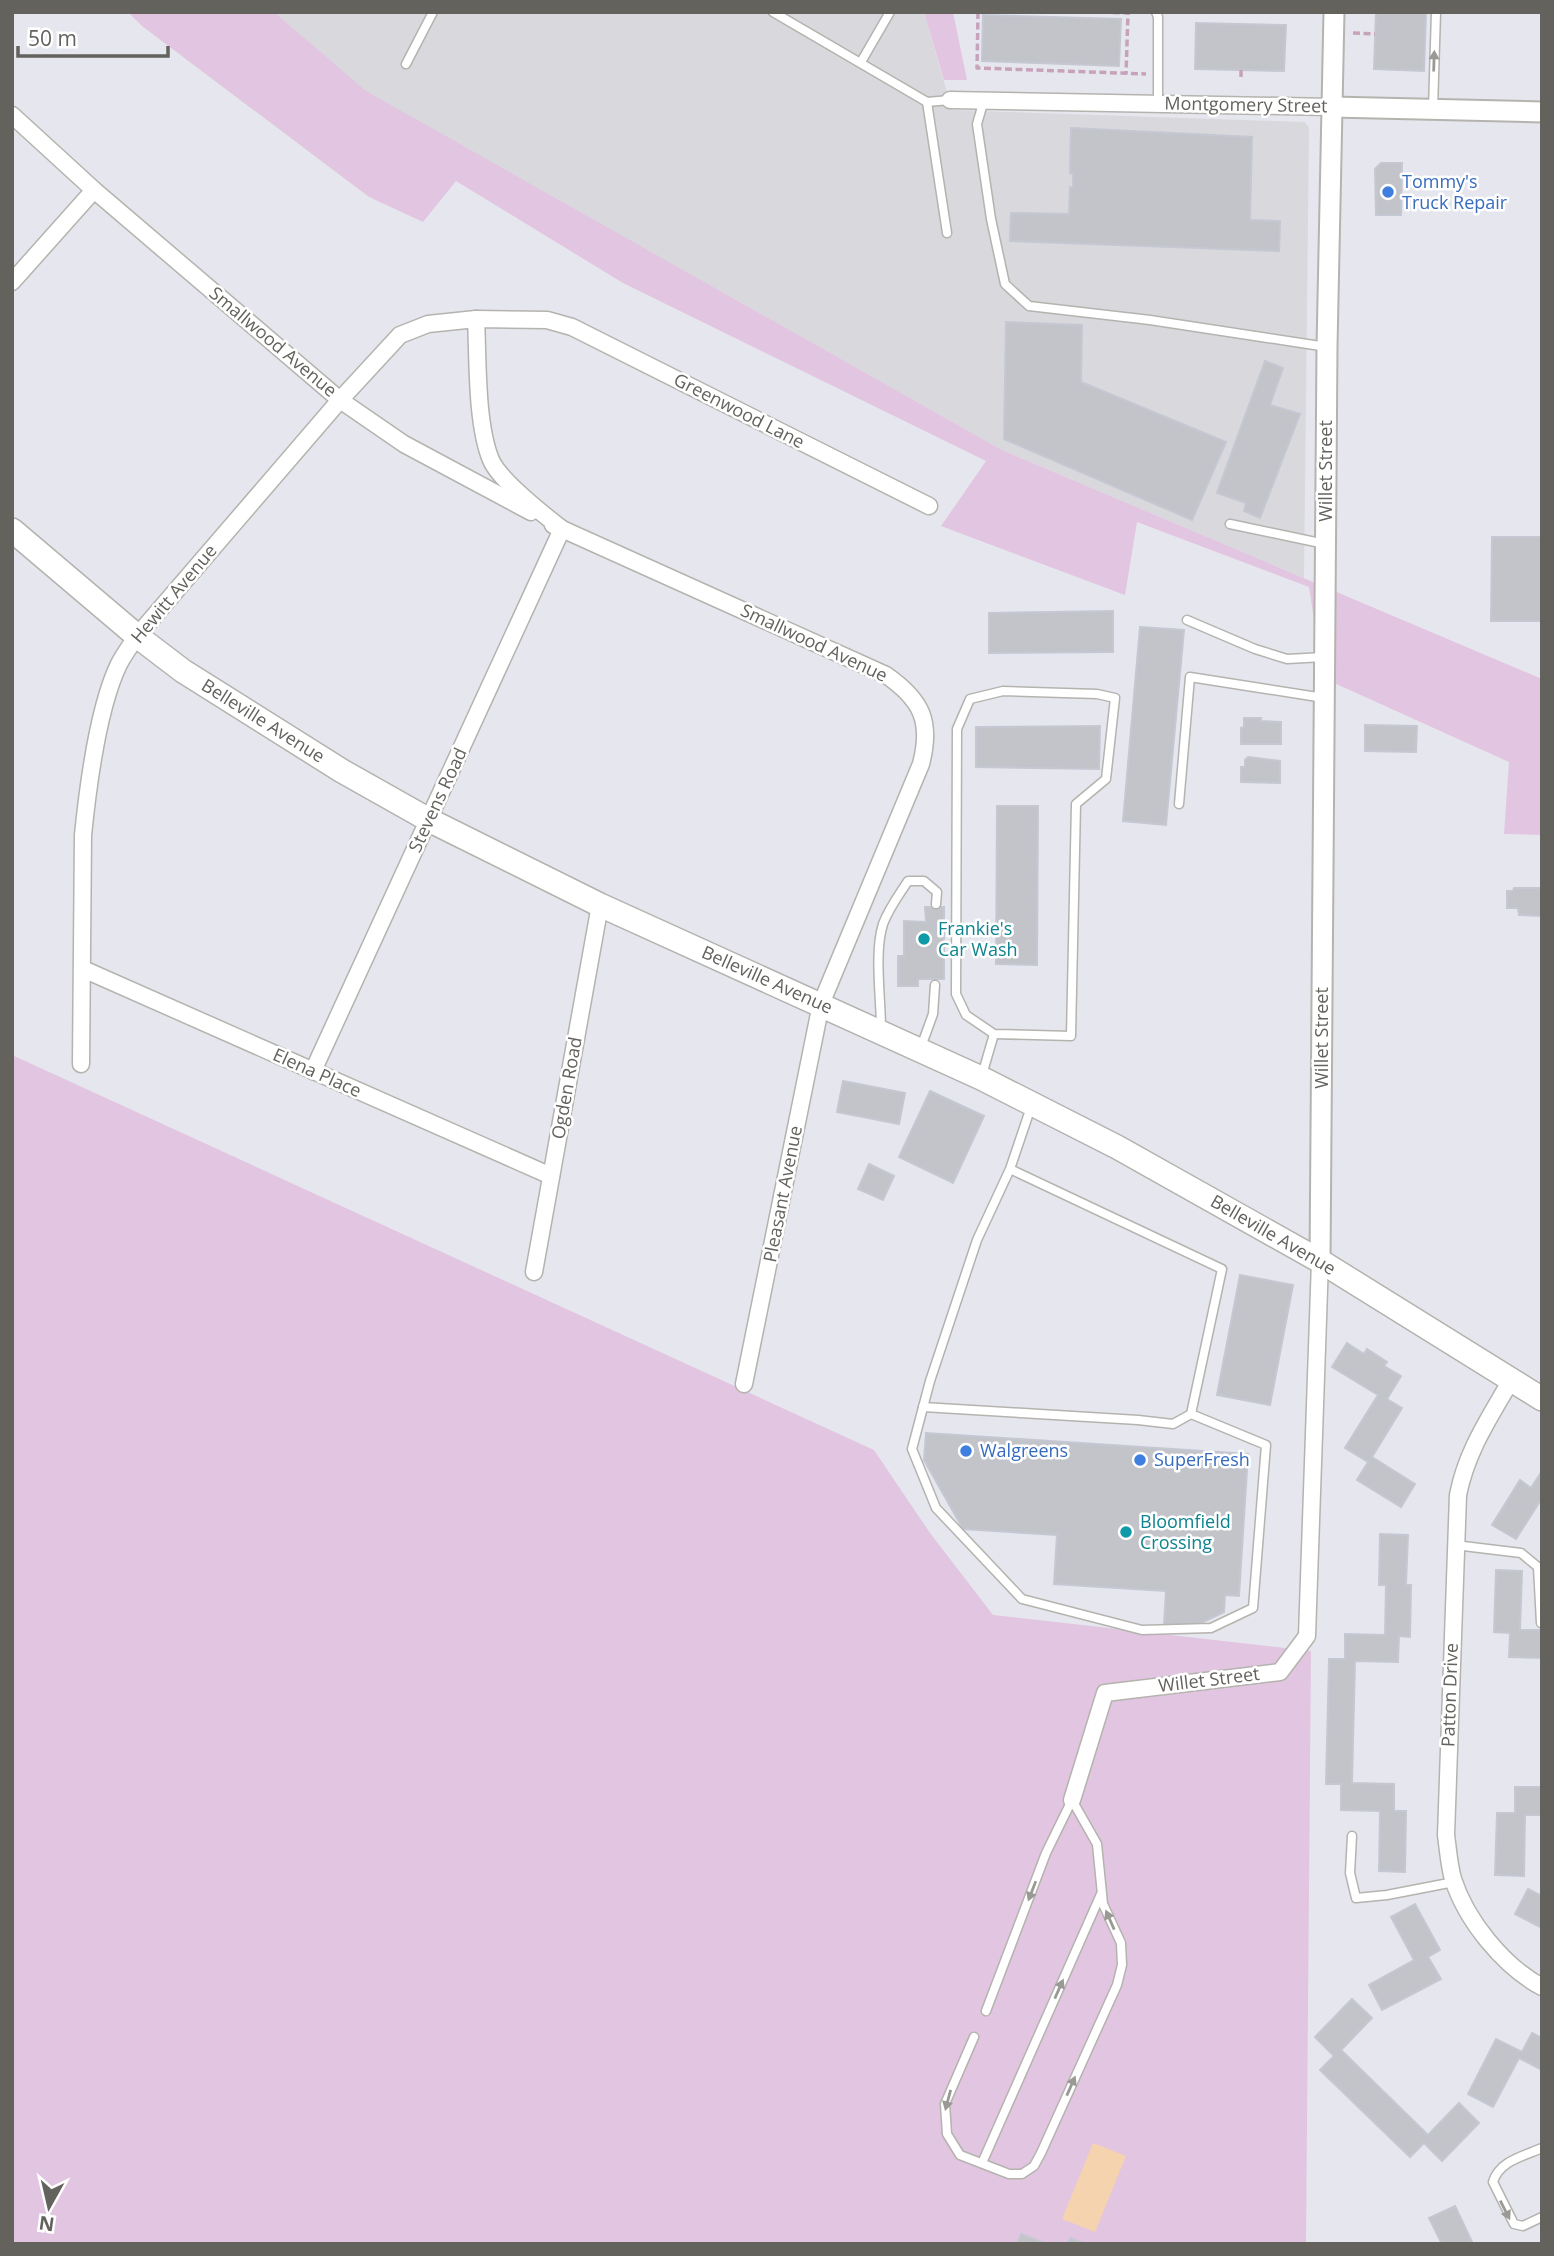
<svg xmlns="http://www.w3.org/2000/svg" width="1554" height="2256" font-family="'Open Sans',sans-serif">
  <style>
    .industrial { fill: #d8d8dd }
    .green { fill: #e2c5e0 }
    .water { fill: #f5d3af }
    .building { fill: #c2c4c9; stroke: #c5c8d2; stroke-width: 2 }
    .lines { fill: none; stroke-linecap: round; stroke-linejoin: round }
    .service-casing { stroke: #b4b3ae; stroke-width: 11 }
    .minor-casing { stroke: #b4b3ae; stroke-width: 19 }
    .tertiary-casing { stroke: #b4b3ae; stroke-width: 23 }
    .secondary-casing { stroke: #b4b2ae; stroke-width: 26 }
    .path { stroke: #c7a3bb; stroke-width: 3.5; stroke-dasharray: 7 3.5; stroke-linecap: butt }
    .service { stroke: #fff; stroke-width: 8 }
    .minor { stroke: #fff; stroke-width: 16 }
    .tertiary { stroke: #fff; stroke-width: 19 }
    .secondary { stroke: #fff; stroke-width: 23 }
    .oneway { fill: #9a9996 }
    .shop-dot { fill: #3f7fe0; stroke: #fff; stroke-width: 2.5 }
    .culture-dot { fill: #0f9aa8; stroke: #fff; stroke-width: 2.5 }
    .labels { text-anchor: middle; stroke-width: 5; stroke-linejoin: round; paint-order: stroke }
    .street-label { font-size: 18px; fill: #64625d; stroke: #fff }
    .shop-label { font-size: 18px; fill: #366cbe; stroke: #fff; text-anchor: start }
    .culture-label { font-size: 18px; fill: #0d838f; stroke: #fff; text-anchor: start }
  </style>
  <rect width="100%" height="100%" fill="#e6e7ee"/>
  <polygon class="industrial" points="274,12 924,12 952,110 1305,122 1309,128 1304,578 1002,450 365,91"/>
  <g class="green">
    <polygon points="128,12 274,12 366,91 1002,450 1542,679 1542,835 1504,834 1509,762 1323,678 1309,587 1137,522 1125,595 941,526 986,461 623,283 456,181 423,222 369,197 142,26"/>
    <polygon points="924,12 953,12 967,80 944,80"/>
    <polygon points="12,1055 874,1450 930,1533 993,1615 1311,1651 1306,2244 12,2244"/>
  </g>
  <polygon class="water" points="1093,2143 1126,2156 1095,2232 1062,2219"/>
  <g class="building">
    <polygon points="1376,12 1426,12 1424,71 1374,69"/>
    <polygon points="983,15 1121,19 1119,66 982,61"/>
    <polygon points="1196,23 1286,25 1284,71 1195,69"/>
    <polygon points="1071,128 1252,137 1250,220 1280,221 1279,251 1010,241 1011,213 1069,214 1070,187 1073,188 1073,174 1070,173"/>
    <polygon points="1381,163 1402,163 1401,215 1376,215 1375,169"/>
    <polygon points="1006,322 1082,325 1081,382 1226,442 1192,520 1004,439"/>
    <polygon points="1265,361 1283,368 1270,405 1300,414 1260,518 1244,511 1246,503 1217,493"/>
    <polygon points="1492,537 1541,537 1541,621 1491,621"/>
    <polygon points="1113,611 1113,652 989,653 989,613"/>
    <polygon points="1140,627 1184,630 1166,825 1123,821"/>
    <polygon points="1244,718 1261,718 1261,721 1281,722 1281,744 1241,744 1241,728 1244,727"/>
    <polygon points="1365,725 1417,726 1416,752 1365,751"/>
    <polygon points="1100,726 1099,769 976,767 976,727"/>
    <polygon points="1248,757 1280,761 1280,783 1241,782 1241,767 1245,767 1245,760"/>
    <polygon points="997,806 1038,806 1037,965 996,964"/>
    <polygon points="1514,888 1542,888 1542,916 1519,915 1518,908 1507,908 1507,891 1513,891"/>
    <polygon points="925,907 944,907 944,979 918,979 918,986 898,986 898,956 904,956 904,921 926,922"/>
    <polygon points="843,1081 905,1093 899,1124 837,1112"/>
    <polygon points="930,1091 984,1116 953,1183 899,1157"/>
    <polygon points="869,1164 894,1176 883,1200 858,1189"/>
    <polygon points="1240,1275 1293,1285 1270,1405 1217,1395"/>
    <polygon points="1347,1343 1364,1354 1367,1349 1387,1362 1384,1366 1401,1376 1387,1399 1402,1408 1372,1457 1415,1484 1401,1507 1357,1480 1368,1462 1345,1448 1378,1395 1332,1367"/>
    <polygon points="926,1433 1248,1454 1239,1596 1225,1595 1224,1612 1195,1626 1164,1624 1166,1591 1054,1584 1057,1535 963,1529 924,1460"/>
    <polygon points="1542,1471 1542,1498 1516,1539 1492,1525 1520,1480 1531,1488"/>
    <polygon points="1380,1534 1408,1535 1406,1585 1411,1585 1410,1637 1399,1636 1398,1662 1355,1661 1352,1783 1394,1784 1394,1811 1406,1811 1405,1872 1379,1871 1380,1811 1341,1810 1341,1784 1326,1784 1329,1659 1345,1659 1345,1634 1385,1635 1386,1585 1379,1585"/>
    <polygon points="1496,1570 1522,1571 1520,1630 1542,1630 1542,1658 1509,1657 1510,1633 1494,1632"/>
    <polygon points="1515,1787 1542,1787 1542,1815 1525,1815 1524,1876 1495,1875 1497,1813 1515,1813"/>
    <polygon points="1528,1889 1542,1896 1542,1928 1515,1914"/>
    <polygon points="1415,1904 1440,1950 1428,1957 1441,1979 1382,2010 1369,1985 1414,1960 1391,1917"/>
    <polygon points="1352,1999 1372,2018 1341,2050 1428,2135 1459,2103 1479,2123 1442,2161 1424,2143 1410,2157 1320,2070 1334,2056 1315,2037"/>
    <polygon points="1532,2033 1542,2038 1542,2070 1519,2058 1493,2107 1468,2094 1496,2039 1522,2052"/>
    <polygon points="1455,2206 1473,2244 1442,2244 1429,2218"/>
    <polygon points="1021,2234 1047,2244 1017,2244"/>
    <polygon points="1070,2238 1085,2244 1068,2244"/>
  </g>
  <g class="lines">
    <defs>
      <g id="service">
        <polyline points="773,12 927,102"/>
        <polyline points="1156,12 1158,17 1158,103"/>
        <polyline points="861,62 890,12"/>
        <polyline points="406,64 433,12"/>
        <polyline points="984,100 977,124 991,219 1005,284 1029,306 1150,320 1327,347"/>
        <polyline points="1433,109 1436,12"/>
        <polyline points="947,233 927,102 950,100"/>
        <polyline points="1230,524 1325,544"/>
        <polyline points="1187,620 1255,649 1287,659 1324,657"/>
        <polygon points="1003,691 1097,694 1115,698 1106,779 1076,804 1071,1036 994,1034 966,1015 956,994 957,729 970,699"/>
        <polyline points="1179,804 1190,677 1324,698"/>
        <path d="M881,1029C881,998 874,952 883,924C889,908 899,895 908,881H924L937,892L936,904"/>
        <polyline points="921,1047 933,1014 935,985"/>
        <polyline points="982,1075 994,1034"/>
        <polyline points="1010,1169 977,1240 930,1381 912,1449 936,1508 1022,1599 1142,1630 1211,1628 1253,1608 1266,1445 1191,1414 1222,1269 1010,1169 1031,1107"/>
        <polyline points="923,1407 1138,1420 1173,1424 1191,1414"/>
        <polyline points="1455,1545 1521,1553 1538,1567 1541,1623"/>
        <polyline points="1352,1836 1350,1873 1356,1898 1387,1895 1454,1882"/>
        <polyline points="974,2037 945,2104 947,2134 960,2155 1009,2174 1022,2174 1034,2166 1041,2153 1117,1985 1122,1965 1121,1943 1103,1904 1097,1844 1072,1800 1046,1853 986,2011"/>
        <path d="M1542,2148C1524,2156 1499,2161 1493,2182L1514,2224L1523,2226L1542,2217"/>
        <polyline points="982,2163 1101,1894"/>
      </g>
      <g id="minor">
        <polyline points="950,100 1332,107"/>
        <polyline points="12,115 94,190 340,400 404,444 531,512"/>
        <polyline points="12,282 94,190"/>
        <path d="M476,319C478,359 476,424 491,460C500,481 543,514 562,529L886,675C922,700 932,722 921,764L821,1004L744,1384"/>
        <polyline points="83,969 551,1176"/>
        <path d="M81,1064L83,835C88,786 98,707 119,664C124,654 131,645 137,636L340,400L400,335L428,324L476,319L547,320L572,327L929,506"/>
        <polyline points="313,1071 562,529 553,525"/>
        <polyline points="534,1272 600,905"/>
        <path d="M1511,1380C1489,1419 1467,1450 1458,1495L1446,1835C1448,1849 1449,1865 1453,1879C1466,1920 1503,1966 1542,1987"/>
        <polyline points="1072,1800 1105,1693 1280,1672 1307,1636 1320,1261"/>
      </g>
      <g id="tertiary">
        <polyline points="1332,107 1542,112"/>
        <polyline points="1320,1261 1327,347 1334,12"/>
      </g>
      <polyline id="secondary" points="12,530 137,636 183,671 342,771 429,820 600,905 981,1078 1117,1147 1320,1261 1542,1399"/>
    </defs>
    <use href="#service" class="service-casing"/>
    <use href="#minor" class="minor-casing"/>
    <use href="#tertiary" class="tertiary-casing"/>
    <use href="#secondary" class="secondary-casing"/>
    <g class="path">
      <polyline points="978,12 977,68 1146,74"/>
      <polyline points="1102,12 1128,13 1126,74"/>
      <polyline points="1353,33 1375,34"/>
      <polyline points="1241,77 1241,70"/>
    </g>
    <use href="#service" class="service"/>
    <use href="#minor" class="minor"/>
    <use href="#tertiary" class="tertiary"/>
    <use href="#secondary" class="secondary"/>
  </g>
  <defs><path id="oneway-solid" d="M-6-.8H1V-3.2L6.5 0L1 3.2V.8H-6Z" transform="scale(1.75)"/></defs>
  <g class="oneway">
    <use href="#oneway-solid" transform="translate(1434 61) rotate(-88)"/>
    <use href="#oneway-solid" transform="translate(1032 1891) rotate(111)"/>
    <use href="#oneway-solid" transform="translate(1110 1920) rotate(-114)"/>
    <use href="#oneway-solid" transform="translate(1059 1989) rotate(-66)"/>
    <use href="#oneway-solid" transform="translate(1071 2086) rotate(-66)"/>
    <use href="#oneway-solid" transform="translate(948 2100) rotate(105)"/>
    <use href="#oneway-solid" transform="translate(1505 2210) rotate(63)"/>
  </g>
  <g class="shop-dot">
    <circle cx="1388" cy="192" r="7"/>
    <circle cx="966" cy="1451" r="7"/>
    <circle cx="1140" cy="1460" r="7"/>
  </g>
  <g class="culture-dot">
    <circle cx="924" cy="939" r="7"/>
    <circle cx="1126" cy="1532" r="7"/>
  </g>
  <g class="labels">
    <g class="street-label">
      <text transform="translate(1246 105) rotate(1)" y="6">Montgomery Street</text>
      <text transform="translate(273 342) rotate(40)" y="6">Smallwood Avenue</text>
      <text transform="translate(739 411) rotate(27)" y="6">Greenwood Lane</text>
      <text transform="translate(1326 471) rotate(-90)" y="6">Willet Street</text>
      <text transform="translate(174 594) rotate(-50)" y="6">Hewitt Avenue</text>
      <text transform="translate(814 643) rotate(25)" y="6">Smallwood Avenue</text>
      <text transform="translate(263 721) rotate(32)" y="6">Belleville Avenue</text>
      <text transform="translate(438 800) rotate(-65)" y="6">Stevens Road</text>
      <text transform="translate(767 980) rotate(24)" y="6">Belleville Avenue</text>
      <text transform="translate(1322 1038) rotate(-90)" y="6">Willet Street</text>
      <text transform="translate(317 1073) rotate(24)" y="6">Elena Place</text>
      <text transform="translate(567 1088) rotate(-80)" y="6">Ogden Road</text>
      <text transform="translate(783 1194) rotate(-79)" y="6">Pleasant Avenue</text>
      <text transform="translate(1273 1235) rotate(30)" y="6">Belleville Avenue</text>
      <text transform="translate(1209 1680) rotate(-7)" y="6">Willet Street</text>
      <text transform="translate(1450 1695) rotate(-88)" y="6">Patton Drive</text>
    </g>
    <g class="shop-label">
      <text x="1402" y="188">Tommy's<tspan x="1402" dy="21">Truck Repair</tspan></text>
      <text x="980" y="1457">Walgreens</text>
      <text x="1154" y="1466">SuperFresh</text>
    </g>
    <g class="culture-label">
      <text x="938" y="935">Frankie's<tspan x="938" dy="21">Car Wash</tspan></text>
      <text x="1140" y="1528">Bloomfield<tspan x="1140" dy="21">Crossing</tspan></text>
    </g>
  </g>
  <rect width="1554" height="2256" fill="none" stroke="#64625d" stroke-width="28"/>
  <g transform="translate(49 2207) rotate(188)" stroke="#ffffff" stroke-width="5" paint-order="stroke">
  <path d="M0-5L12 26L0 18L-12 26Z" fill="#64625d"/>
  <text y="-10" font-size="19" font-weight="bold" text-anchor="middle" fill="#64625d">N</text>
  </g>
  <path d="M18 46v10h150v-10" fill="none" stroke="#64625d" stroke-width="3.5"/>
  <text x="28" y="46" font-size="21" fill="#64625d" stroke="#ffffff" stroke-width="5" paint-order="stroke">50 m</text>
</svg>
